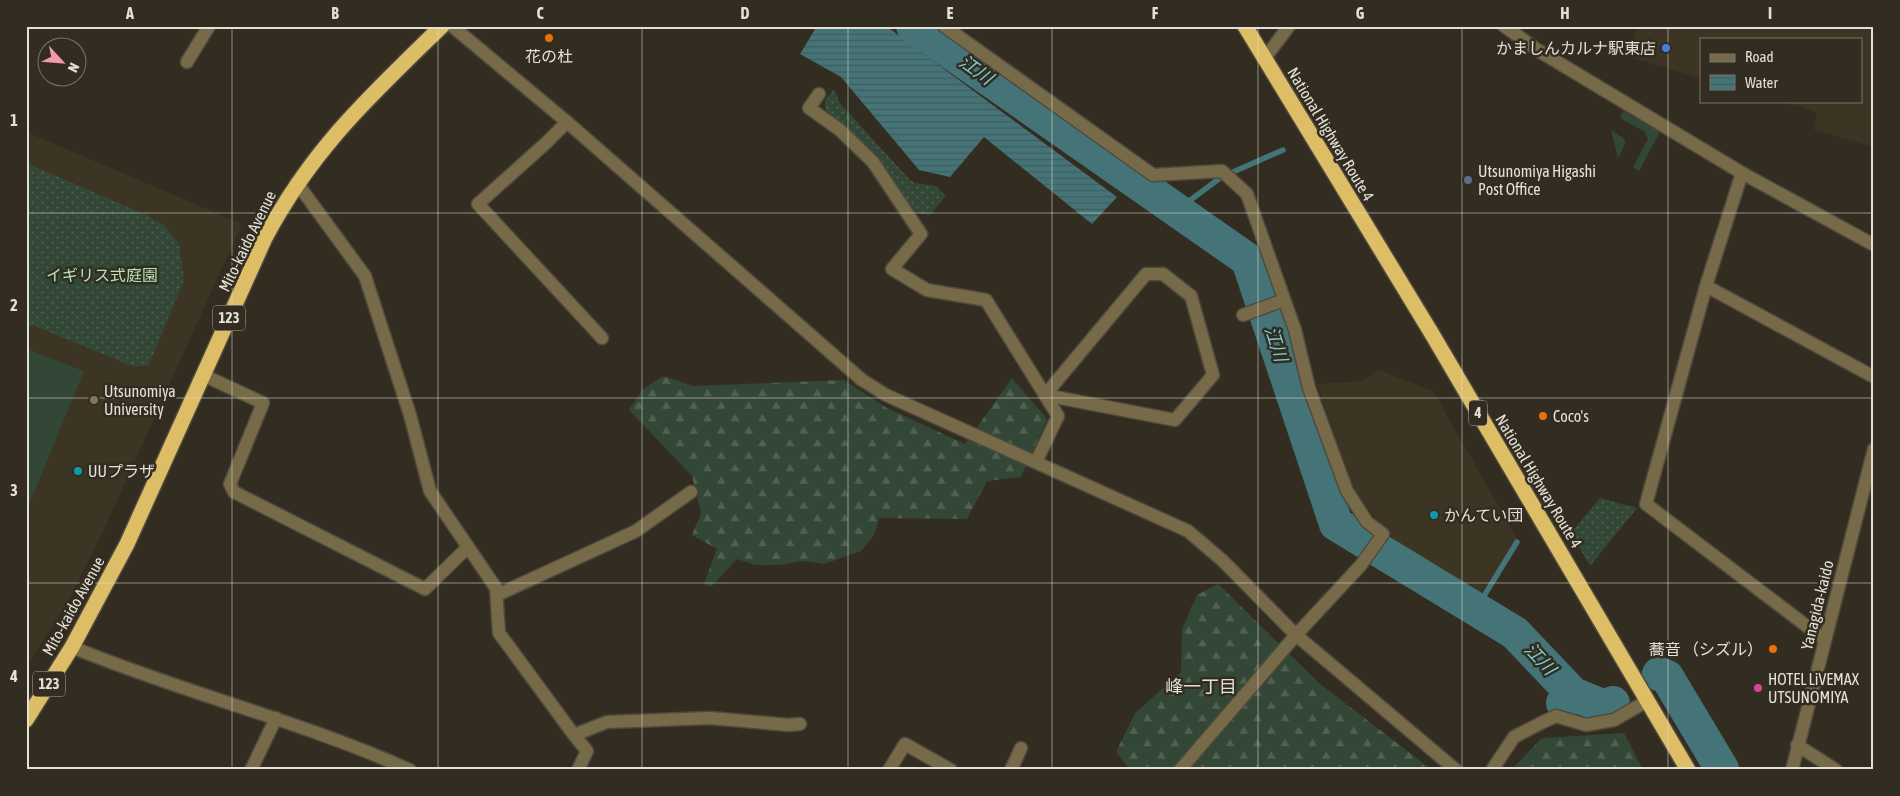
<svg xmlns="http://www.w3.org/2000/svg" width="1900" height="796" font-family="'Asap Condensed','Noto Sans JP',sans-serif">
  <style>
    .built { fill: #3d3523 }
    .grass { fill: url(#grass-dots) }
    .forest { fill: url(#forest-firs) }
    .garden { fill: #334736 }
    .water { fill: url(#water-rules) }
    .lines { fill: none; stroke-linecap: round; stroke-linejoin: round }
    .stream { stroke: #447477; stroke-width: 5.5 }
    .river { stroke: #447477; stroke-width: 34 }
    .minor-casing { stroke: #4e4a3d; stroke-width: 15 }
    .highway-casing { stroke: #4e4a3d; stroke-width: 18 }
    .minor { stroke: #776a49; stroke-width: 12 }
    .highway { stroke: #debd67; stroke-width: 15 }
    .grid { fill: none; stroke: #e3e0d7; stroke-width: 1; stroke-opacity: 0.55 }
    .food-dot { fill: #e8710a; stroke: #322d20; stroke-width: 2 }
    .shop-dot { fill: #3f7fe0; stroke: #322d20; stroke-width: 2 }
    .service-dot { fill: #5c6f8a; stroke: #322d20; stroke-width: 2 }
    .education-dot { fill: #8d6e63; stroke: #322d20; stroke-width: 2 }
    .culture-dot { fill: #0f9aa8; stroke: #322d20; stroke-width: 2 }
    .hotel-dot { fill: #d1479c; stroke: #322d20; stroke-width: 2 }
    .labels { text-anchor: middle; stroke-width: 5; stroke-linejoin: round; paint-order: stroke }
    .shield { fill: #322d20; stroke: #aeaaa0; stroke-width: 1 }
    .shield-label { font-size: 15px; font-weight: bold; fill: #e3e0d7 }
    .poi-label { font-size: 16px; fill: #e3e0d7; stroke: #322d20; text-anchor: start }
    .street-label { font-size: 16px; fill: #e3e0d7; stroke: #322d20 }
    .park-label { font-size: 16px; fill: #aee3b6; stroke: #322d20 }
    .water-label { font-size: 18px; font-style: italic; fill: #7bcfd4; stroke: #322d20 }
    .neighbourhood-label { font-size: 18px; fill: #e3e0d7; stroke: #322d20 }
    .neatline { fill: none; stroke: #e3e0d7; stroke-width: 2 }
    .grid-label { font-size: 16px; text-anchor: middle; font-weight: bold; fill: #e3e0d7 }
  </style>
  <defs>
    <pattern id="grass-dots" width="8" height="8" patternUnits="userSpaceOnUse" patternTransform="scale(1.25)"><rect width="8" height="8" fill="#334736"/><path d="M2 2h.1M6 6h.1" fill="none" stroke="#506152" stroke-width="1.8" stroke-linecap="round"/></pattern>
    <pattern id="forest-firs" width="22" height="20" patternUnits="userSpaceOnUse" patternTransform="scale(1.25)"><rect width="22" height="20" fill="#334736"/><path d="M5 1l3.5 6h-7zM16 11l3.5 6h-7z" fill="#506152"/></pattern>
    <pattern id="water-rules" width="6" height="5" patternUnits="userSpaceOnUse" patternTransform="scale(1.25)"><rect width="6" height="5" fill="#447477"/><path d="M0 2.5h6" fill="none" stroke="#445c5c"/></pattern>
  </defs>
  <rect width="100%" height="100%" fill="#322d20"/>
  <g class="built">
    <polygon points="1638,26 1874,26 1874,147 1814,130 1817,112 1780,101 1861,101 1861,39 1701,39 1701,78 1629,57"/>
    <polygon points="26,132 242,224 104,529 70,598 26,668"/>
    <polygon points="1378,370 1433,391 1518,540 1479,595 1395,541 1353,490 1317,384 1363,381"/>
  </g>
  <g class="grass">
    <path d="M834,89L840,103L907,177L914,183L936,186L946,196L930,215L916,213C887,172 866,141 825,110V101Z"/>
    <polygon points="26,163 146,215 164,225 179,244 184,280 149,365 134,367 35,326 26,325"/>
    <polygon points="1600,498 1637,508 1590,566 1571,533"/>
  </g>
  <g class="forest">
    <polygon points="663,376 693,386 844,380 887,408 965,444 1012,378 1047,419 1021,477 987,481 967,519 879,518 874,535 861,551 824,564 803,561 780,565 755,565 737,559 711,587 704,584 717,549 692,535 701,513 692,476 629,410 642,390"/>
    <polygon points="1218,584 1319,683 1432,770 1130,770 1116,752 1135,713 1181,672 1182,629 1197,595"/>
    <polygon points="1624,733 1643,770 1511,770 1542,738"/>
  </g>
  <g class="garden">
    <polygon points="1623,111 1660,132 1639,171 1633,167 1648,139 1645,132 1620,118"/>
    <polygon points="1611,130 1622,137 1626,142 1618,159"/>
    <polygon points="26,349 84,371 26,512"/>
  </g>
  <polygon class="water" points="817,26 886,26 1117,197 1092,224 984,137 950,177 919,170 841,77 800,54"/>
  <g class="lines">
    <g class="stream">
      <polyline points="928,37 936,29"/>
      <polyline points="1233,172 1283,150"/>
      <polyline points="1177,210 1220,178"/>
      <polyline points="1476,609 1517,542"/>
    </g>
    <g class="river">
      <polyline points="913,26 1248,260 1336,524 1515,633 1573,694 1563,703"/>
      <polyline points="1659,674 1667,677 1722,769"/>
      <polyline points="1573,694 1605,707 1613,703"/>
    </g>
    <defs>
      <g id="minor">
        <polyline points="452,26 567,122 862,380 886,395 1188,531 1223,561 1296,635 1456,770"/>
        <polyline points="944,26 1153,175 1222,171 1247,194 1295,330 1309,388 1347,491 1367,522 1383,534 1361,565 1296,635 1180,770"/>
        <polyline points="1504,26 1539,51 1742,173 1874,245"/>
        <polyline points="1265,58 1289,26"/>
        <polyline points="187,62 209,26"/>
        <polyline points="819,94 809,108 840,130 873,162 921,234 892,269 927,290 986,300 1058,416 1036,462"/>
        <polyline points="567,122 546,143 478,204 602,338"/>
        <polyline points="1742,173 1706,286 1874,377"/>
        <polyline points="297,183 365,276 410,415 430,491 496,588 499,633 574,735 607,722 710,718 789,725 800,724"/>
        <polygon points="1146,274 1163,274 1191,296 1213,375 1175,420 1045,395"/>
        <polyline points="1706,286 1646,504 1825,640"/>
        <polyline points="1243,315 1284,300"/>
        <polyline points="203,375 263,403 230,484 234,492 425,589 468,547"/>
        <polyline points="497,595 636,531 691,492"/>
        <path d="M72,647C183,693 301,721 410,770"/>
        <polyline points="574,735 587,751 578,770"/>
        <polyline points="1797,745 1836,770"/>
        <polyline points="251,770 276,718"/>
        <polyline points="889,770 905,744 951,770"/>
        <polyline points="1011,770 1021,748"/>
        <polyline points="1492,770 1514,737 1543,722 1556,716 1586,725 1614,720 1647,701"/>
        <polyline points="1792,770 1874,449"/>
      </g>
      <g id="highway">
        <polyline points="1245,26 1432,334 1688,770"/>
        <path d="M26,720L72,647L127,544L265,238C312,149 370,96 442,26"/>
      </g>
    </defs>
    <use href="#minor" class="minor-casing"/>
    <use href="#highway" class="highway-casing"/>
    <use href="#minor" class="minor"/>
    <use href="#highway" class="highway"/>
  </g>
  <path class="grid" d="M232,26V770M438,26V770M642,26V770M848,26V770M1052,26V770M1258,26V770M1462,26V770M1668,26V770M26,213H1874M26,398H1874M26,583H1874"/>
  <g class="food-dot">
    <circle cx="549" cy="38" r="5"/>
    <circle cx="1543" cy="416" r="5"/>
    <circle cx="1773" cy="649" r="5"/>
  </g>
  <circle class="shop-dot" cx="1666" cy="48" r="5"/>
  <circle class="service-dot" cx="1468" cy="180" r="5"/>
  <circle class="education-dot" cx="94" cy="400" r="5"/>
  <g class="culture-dot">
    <circle cx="78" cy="471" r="5"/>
    <circle cx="1434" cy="515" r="5"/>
  </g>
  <circle class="hotel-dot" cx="1758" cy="688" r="5"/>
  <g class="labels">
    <g class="shield">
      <rect x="213" y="305.5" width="32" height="25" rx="4"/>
      <rect x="1469" y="400.5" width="18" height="25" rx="4"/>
      <rect x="33" y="671.5" width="32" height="25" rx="4"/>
    </g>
    <g class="shield-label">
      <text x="229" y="323">123</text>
      <text x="1478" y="418">4</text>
      <text x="49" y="689">123</text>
    </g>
    <g class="poi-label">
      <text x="1656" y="54" text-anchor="end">かましんカルナ駅東店</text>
      <text x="549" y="62" text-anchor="middle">花の杜</text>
      <text x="1478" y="177">Utsunomiya Higashi<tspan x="1478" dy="18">Post Office</tspan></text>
      <text x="104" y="397">Utsunomiya<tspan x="104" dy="18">University</tspan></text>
      <text x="1553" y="422">Coco's</text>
      <text x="88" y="477">UUプラザ</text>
      <text x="1444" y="521">かんてい団</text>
      <text x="1763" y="655" text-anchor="end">蕎音 （シズル）</text>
      <text x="1768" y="685">HOTEL LiVEMAX<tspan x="1768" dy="18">UTSUNOMIYA</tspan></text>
    </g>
    <g class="street-label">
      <text transform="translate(1331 134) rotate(59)" y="6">National Highway Route 4</text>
      <text transform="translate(247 241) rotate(-64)" y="6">Mito-kaido Avenue</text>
      <text transform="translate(1539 481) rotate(59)" y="6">National Highway Route 4</text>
      <text transform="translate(1817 605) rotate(-76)" y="6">Yanagida-kaido</text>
      <text transform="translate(73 606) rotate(-61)" y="6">Mito-kaido Avenue</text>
    </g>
    <g class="park-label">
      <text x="102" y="281">イギリス式庭園</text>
    </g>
    <g class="water-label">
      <text transform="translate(976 70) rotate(35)" y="6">江川</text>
      <text transform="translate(1276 344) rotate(72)" y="6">江川</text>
      <text transform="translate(1540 659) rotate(47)" y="6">江川</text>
    </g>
    <g class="neighbourhood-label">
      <text x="1201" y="693">峰一丁目</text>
    </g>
  </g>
  <rect width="1900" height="796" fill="none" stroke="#322d20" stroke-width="55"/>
  <rect x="1700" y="38" width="162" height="65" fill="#322d20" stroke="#797569"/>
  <rect x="1710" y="54" width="25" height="8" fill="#776a49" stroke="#797569"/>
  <text x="1745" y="62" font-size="15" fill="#e3e0d7">Road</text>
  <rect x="1710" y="75" width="25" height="15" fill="url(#water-rules)" stroke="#797569"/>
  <text x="1745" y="88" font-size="15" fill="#e3e0d7">Water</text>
  <g transform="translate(62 62) rotate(116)"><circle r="24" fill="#322d20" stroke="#797569"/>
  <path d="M0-4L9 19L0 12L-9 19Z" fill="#f29aad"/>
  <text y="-8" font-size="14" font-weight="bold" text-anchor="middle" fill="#e3e0d7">N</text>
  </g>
  <rect x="28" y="28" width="1844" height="740" class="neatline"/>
  <g class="grid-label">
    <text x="130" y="19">A</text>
    <text x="335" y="19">B</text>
    <text x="540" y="19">C</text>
    <text x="745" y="19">D</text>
    <text x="950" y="19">E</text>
    <text x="1155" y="19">F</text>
    <text x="1360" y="19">G</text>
    <text x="1565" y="19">H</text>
    <text x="1770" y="19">I</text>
    <text x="14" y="126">1</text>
    <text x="14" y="311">2</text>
    <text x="14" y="496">3</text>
    <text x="14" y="682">4</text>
  </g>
</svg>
